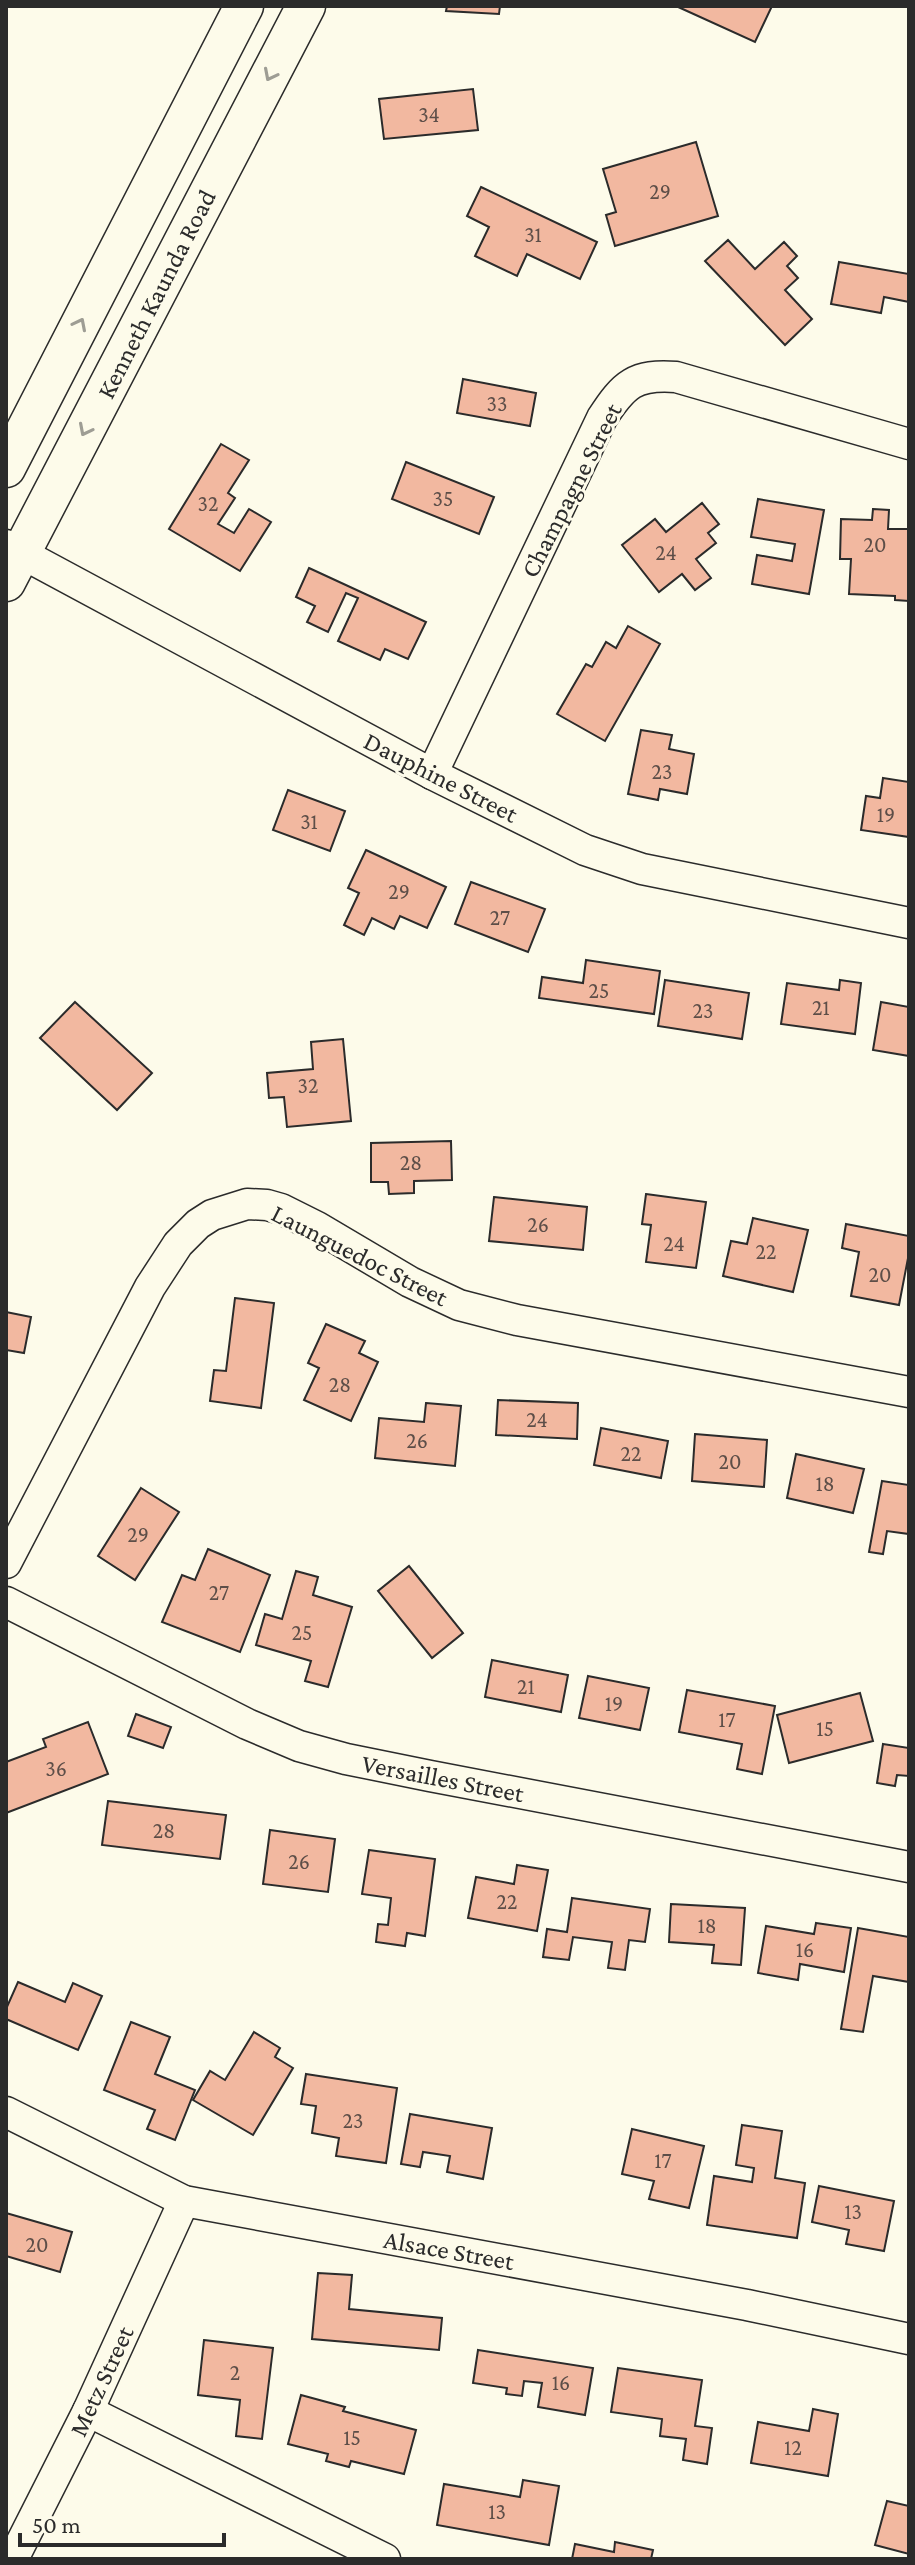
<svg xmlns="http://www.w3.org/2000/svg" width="915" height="2565" font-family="'Crimson Pro',serif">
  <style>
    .building { fill: #f2b8a0; stroke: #2b2b2b; stroke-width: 2 }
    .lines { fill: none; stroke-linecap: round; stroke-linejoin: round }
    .minor-casing { stroke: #2b2b2b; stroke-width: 33 }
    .major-casing { stroke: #2b2b2b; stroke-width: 41 }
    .minor { stroke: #fdfbea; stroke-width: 30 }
    .major { stroke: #fdfbea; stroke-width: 38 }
    .oneway { stroke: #9e9d94 }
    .labels { text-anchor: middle; stroke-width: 6; stroke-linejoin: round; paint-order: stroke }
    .number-label { font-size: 22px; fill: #5d4e48 }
    .street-label { font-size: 26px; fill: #2b2b2b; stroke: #fdfbea }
  </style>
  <rect width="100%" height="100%" fill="#fdfbea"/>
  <g class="building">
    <polygon points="447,6 500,6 499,14 446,11"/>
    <polygon points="676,6 772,6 755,42"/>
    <polygon points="473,89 478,130 384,139 379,99"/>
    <polygon points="696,142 718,216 615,246 606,215 616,212 603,169"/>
    <polygon points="481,187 597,242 580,279 527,254 517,276 475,256 489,227 467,216"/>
    <polygon points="728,240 755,269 784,242 797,256 787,266 798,278 785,290 812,319 785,345 705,261"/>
    <polygon points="839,262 909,274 909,302 884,297 881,313 831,304"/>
    <polygon points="463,379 536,393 530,426 457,413"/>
    <polygon points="221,444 249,460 228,493 235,498 218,524 234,533 249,509 271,522 240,571 169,529"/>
    <polygon points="406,462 494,497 479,534 392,499"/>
    <polygon points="758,499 824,510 809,594 752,584 757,555 792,561 795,544 751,537"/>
    <polygon points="702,503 719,524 708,533 716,543 696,559 711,578 695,590 682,574 659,592 622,545 655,519 666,532"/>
    <polygon points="873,509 889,510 888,529 909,529 909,601 895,600 895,596 849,594 851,559 840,559 841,519 872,520"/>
    <polygon points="309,568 426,622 408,659 385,649 380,660 338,641 358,598 346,593 328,632 307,622 315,606 296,597"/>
    <polygon points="628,626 660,644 605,741 557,714 586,664 592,667 606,642 616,648"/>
    <polygon points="641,730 672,735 669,749 694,754 687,794 660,789 658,800 628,794"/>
    <polygon points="883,778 909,782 909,837 861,830 866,796 880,798"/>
    <polygon points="288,790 345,811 330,851 273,830"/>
    <polygon points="366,850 446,887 427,928 400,916 394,929 372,918 364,935 344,925 359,893 348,888"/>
    <polygon points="471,882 545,909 528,952 455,924"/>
    <polygon points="586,960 660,971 654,1014 539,998 542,977 583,983"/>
    <polygon points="665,980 749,993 742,1039 658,1026"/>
    <polygon points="840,980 861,983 855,1034 781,1024 787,983 839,990"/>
    <polygon points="75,1002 152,1073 117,1110 40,1038"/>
    <polygon points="881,1002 909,1007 909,1056 873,1050"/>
    <polygon points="343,1039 351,1121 287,1127 284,1097 269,1098 267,1073 313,1069 311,1042"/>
    <polygon points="451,1141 452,1180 414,1181 414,1193 389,1194 388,1182 371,1182 371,1143"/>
    <polygon points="646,1194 706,1202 696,1268 646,1262 651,1225 642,1224"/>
    <polygon points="494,1197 587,1207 583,1250 489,1241"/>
    <polygon points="753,1218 808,1230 793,1292 723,1276 731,1241 747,1244"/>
    <polygon points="846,1224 909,1236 909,1253 899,1305 851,1296 859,1252 842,1248"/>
    <polygon points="235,1298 274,1303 261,1408 210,1401 214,1370 226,1371"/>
    <polygon points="6,1312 31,1317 24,1353 6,1350"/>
    <polygon points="326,1324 365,1341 359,1353 378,1362 351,1421 304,1400 319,1368 308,1363"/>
    <polygon points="498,1400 578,1403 577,1439 496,1435"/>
    <polygon points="426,1403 461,1406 455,1466 375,1458 379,1418 424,1422"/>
    <polygon points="601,1428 668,1441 661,1478 594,1465"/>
    <polygon points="695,1434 767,1440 764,1487 692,1481"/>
    <polygon points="796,1454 864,1469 853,1513 787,1498"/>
    <polygon points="882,1481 909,1485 909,1534 887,1531 883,1554 869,1552"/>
    <polygon points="141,1488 179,1512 135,1580 98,1556"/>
    <polygon points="208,1549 270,1575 240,1652 162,1622 182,1575 195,1580"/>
    <polygon points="409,1566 463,1633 432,1658 378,1591"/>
    <polygon points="296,1571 318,1577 313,1595 352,1607 328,1687 305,1681 311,1661 256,1645 265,1614 282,1619"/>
    <polygon points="492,1660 568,1675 561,1712 485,1697"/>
    <polygon points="588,1676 649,1688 640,1730 579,1718"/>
    <polygon points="687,1690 775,1706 762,1774 737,1769 742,1744 679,1732"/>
    <polygon points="860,1693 873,1741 789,1763 777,1715"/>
    <polygon points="136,1714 171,1727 163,1748 128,1736"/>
    <polygon points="88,1722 108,1774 6,1813 6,1762 46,1747 43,1739"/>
    <polygon points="883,1744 909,1748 909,1776 897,1775 895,1786 877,1783"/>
    <polygon points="108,1801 226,1815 220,1859 102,1845"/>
    <polygon points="270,1830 335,1839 328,1892 263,1884"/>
    <polygon points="369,1850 435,1859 425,1936 407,1933 405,1946 376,1942 378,1924 388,1925 391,1898 362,1894"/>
    <polygon points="517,1865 548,1870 537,1931 468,1918 476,1877 514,1884"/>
    <polygon points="572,1898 650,1909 645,1942 629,1940 625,1970 608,1968 612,1942 573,1937 569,1960 543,1957 547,1929 567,1932"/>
    <polygon points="671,1904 745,1908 741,1965 712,1963 714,1945 669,1942"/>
    <polygon points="816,1923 851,1928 844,1972 800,1964 798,1980 758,1973 766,1926 814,1934"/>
    <polygon points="858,1928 909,1937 909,1982 873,1976 863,2032 841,2029"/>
    <polygon points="18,1982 65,2002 73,1983 102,1996 78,2050 6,2019 6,2009"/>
    <polygon points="131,2022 170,2037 155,2074 195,2090 175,2140 147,2129 155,2110 104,2090"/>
    <polygon points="254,2032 280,2048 275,2057 293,2068 253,2135 193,2100 210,2071 225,2080"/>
    <polygon points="306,2074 397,2088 386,2163 336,2156 339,2138 312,2133 316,2106 301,2104"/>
    <polygon points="410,2114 492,2128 483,2179 447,2172 450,2156 423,2152 420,2167 401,2164"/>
    <polygon points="742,2125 782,2131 775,2178 805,2183 797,2238 707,2225 714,2176 752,2182 754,2168 736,2165"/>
    <polygon points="632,2129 704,2146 689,2208 649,2199 654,2181 622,2174"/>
    <polygon points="819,2186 894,2201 884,2251 846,2244 849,2230 812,2222"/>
    <polygon points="6,2213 72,2232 60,2272 6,2256"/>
    <polygon points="318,2273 352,2275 349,2309 442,2318 439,2350 312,2339"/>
    <polygon points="204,2340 273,2348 262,2439 236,2436 240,2400 198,2395"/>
    <polygon points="478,2350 593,2368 585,2415 538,2407 542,2383 524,2381 522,2396 506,2394 507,2388 473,2383"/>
    <polygon points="618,2368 702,2380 695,2426 712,2428 707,2464 683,2460 686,2439 660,2436 662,2419 611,2412"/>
    <polygon points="301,2395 345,2407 343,2411 416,2430 404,2474 351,2461 349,2467 326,2461 328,2454 288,2444"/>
    <polygon points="813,2409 838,2414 828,2476 751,2463 758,2422 809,2431"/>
    <polygon points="523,2480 559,2486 549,2545 437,2525 444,2484 520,2497"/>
    <polygon points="887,2501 909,2506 909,2554 875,2545"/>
    <polygon points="615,2542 653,2550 651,2559 572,2559 575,2544 614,2552"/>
  </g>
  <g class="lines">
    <defs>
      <g id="minor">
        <polyline points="6,545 432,774 585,850 642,869 909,923"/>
        <path d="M432,774L602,418C624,384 635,374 676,377L909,444"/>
        <polyline points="6,1563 150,1287 178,1244 198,1224 212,1215 247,1204 267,1205 281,1209 317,1227 410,1282 459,1305 517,1320 909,1392"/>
        <polyline points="6,1602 247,1724 299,1746 346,1759 430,1776 909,1867"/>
        <polyline points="6,2112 184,2201 747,2305 909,2339"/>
        <polyline points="88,2411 385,2559"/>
        <polyline points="13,2559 88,2411 184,2201"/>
      </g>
      <g id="major">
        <polyline points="6,468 244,6"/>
        <polyline points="6,582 306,6"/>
      </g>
    </defs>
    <use href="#minor" class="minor-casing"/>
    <use href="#major" class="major-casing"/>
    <use href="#minor" class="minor"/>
    <use href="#major" class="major"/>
  </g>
  <defs><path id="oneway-chevron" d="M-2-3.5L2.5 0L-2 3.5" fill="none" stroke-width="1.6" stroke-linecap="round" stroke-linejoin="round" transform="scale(2)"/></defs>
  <g class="oneway">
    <use href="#oneway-chevron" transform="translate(270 75) rotate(117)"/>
    <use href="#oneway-chevron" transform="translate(80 324) rotate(-63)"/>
    <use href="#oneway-chevron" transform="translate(85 430) rotate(117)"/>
  </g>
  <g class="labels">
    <g class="number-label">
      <text x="429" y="122">34</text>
      <text x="660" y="199">29</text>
      <text x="533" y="242">31</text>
      <text x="497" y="411">33</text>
      <text x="443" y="506">35</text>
      <text x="208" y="511">32</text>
      <text x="875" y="552">20</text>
      <text x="666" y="560">24</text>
      <text x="662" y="779">23</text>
      <text x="886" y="822">19</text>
      <text x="309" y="829">31</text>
      <text x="399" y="899">29</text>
      <text x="500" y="925">27</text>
      <text x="599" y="998">25</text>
      <text x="821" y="1015">21</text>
      <text x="703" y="1018">23</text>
      <text x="308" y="1093">32</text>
      <text x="411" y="1170">28</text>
      <text x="538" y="1232">26</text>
      <text x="674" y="1251">24</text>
      <text x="766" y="1259">22</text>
      <text x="880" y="1282">20</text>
      <text x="340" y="1392">28</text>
      <text x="537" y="1427">24</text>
      <text x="417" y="1448">26</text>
      <text x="631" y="1461">22</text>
      <text x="730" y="1469">20</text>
      <text x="825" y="1491">18</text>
      <text x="138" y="1542">29</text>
      <text x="219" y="1600">27</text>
      <text x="302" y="1640">25</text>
      <text x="526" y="1694">21</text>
      <text x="614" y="1711">19</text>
      <text x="727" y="1727">17</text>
      <text x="825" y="1736">15</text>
      <text x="56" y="1776">36</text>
      <text x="164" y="1838">28</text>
      <text x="299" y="1869">26</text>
      <text x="507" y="1909">22</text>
      <text x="707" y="1933">18</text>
      <text x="805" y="1957">16</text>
      <text x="353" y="2128">23</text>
      <text x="663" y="2168">17</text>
      <text x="853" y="2219">13</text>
      <text x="37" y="2252">20</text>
      <text x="235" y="2380">2</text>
      <text x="561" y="2390">16</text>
      <text x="352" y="2445">15</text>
      <text x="793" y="2455">12</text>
      <text x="497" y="2519">13</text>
    </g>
    <g class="street-label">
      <text transform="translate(156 294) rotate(-63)" y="9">Kenneth Kaunda Road</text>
      <text transform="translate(571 490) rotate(-63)" y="9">Champagne Street</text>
      <text transform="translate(441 777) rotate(27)" y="9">Dauphine Street</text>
      <text transform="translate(360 1255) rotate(27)" y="9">Launguedoc Street</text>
      <text transform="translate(443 1778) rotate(11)" y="9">Versailles Street</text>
      <text transform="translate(449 2250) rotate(10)" y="9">Alsace Street</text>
      <text transform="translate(101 2381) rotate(-65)" y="9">Metz Street</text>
    </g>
  </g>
  <rect width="915" height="2565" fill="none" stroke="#2b2b2b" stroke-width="16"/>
  <path d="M20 2533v12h204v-12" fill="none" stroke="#2b2b2b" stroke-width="4"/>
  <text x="32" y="2533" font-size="24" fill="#2b2b2b" stroke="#fdfbea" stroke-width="6" paint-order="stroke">50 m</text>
</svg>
